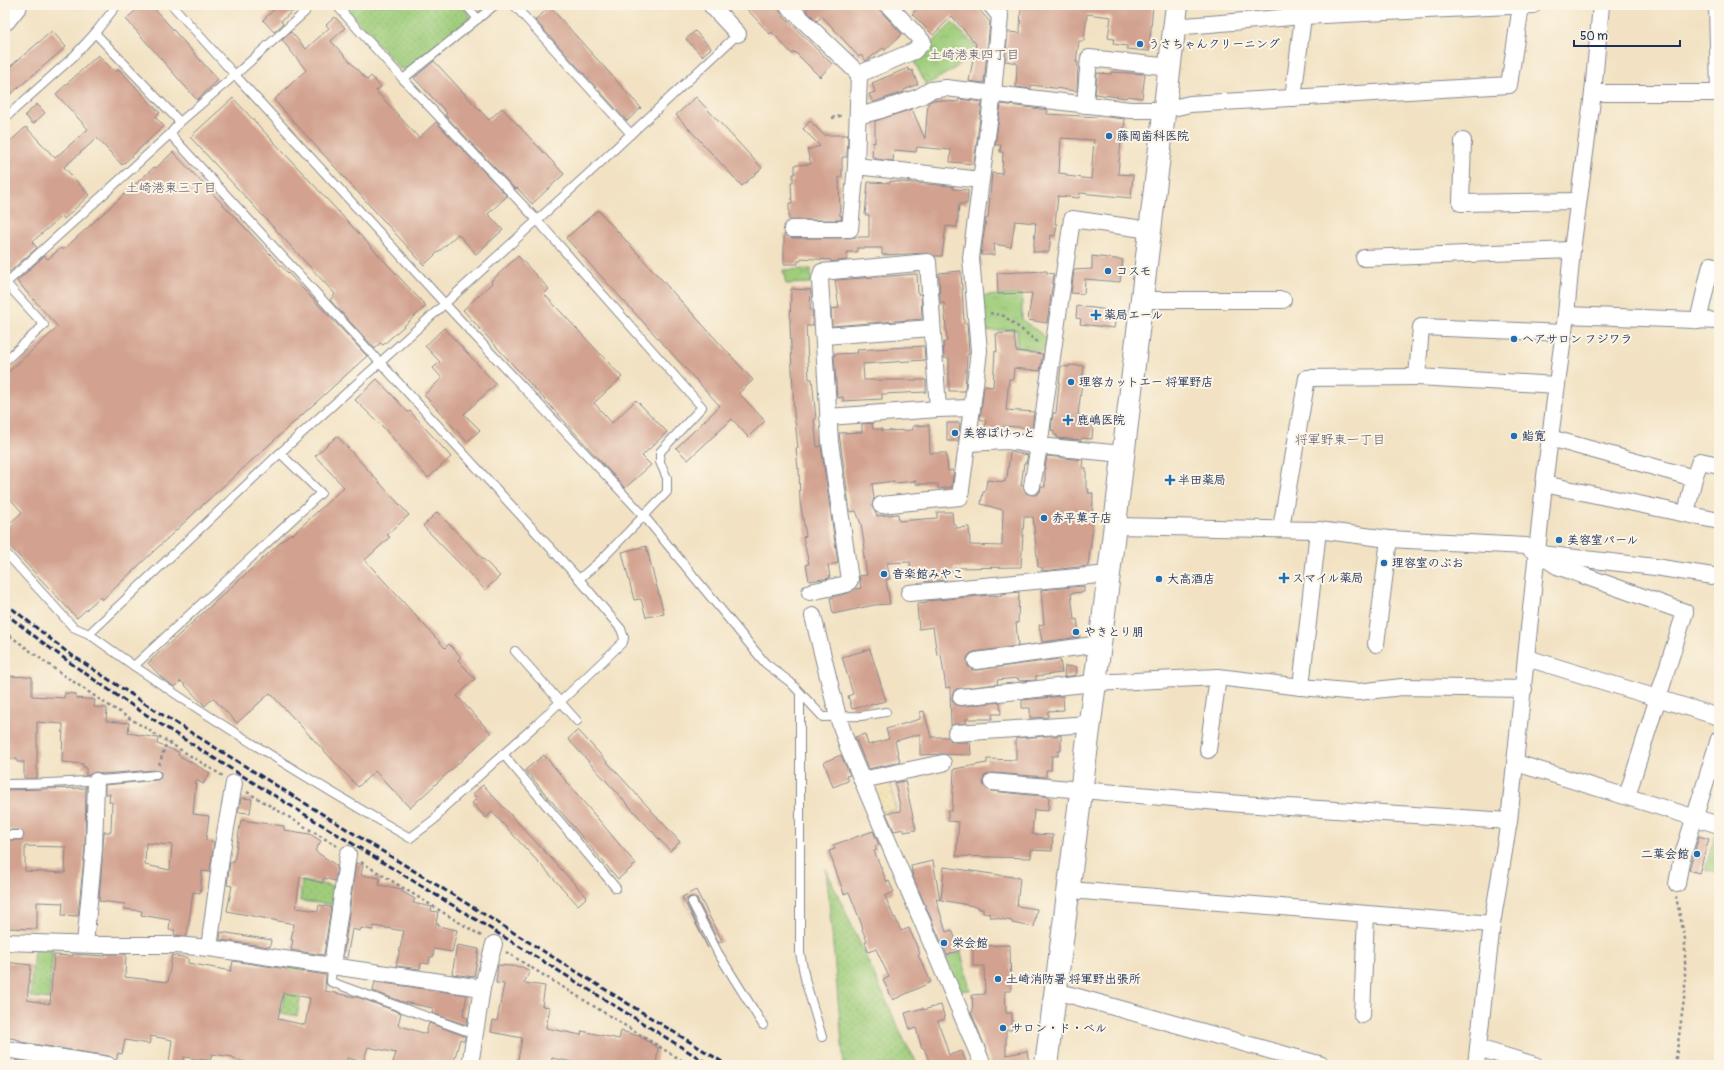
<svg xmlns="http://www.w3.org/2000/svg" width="1724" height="1070" font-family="Pangolin,'Klee One',sans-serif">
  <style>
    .grass { fill: url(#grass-dots); stroke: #5d7e6c }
    .sand { fill: url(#sand-dots); stroke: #84847e }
    .park { fill: url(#park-crowns); stroke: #5d7e6c }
    .building { fill: #d2a18f; fill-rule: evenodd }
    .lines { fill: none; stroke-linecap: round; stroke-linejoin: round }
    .lane-casing { stroke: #868890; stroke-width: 10 }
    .street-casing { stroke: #868890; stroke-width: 18 }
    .secondary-casing { stroke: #868890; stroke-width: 24 }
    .path { stroke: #868890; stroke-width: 2.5; stroke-dasharray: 3 3; stroke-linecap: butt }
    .lane { stroke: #fff; stroke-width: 8 }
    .street { stroke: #fff; stroke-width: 16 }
    .secondary { stroke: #fff; stroke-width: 22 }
    .rail { stroke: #1b2f5e; stroke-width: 3; stroke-dasharray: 6 3; stroke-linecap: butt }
    .poi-dot { fill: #1f6fb2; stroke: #fcf5e5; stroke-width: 1.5 }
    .labels { text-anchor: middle; stroke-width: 4; stroke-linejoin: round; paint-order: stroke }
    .poi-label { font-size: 12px; font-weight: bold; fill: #1b2f5e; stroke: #fcf5e5; text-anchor: start }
    .neighbourhood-label { font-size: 13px; fill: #5b576f; stroke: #fcf5e5 }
  </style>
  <defs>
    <pattern id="grass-dots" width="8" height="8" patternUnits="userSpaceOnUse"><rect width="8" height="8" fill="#9fcd7b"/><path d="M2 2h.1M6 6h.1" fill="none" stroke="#88b06d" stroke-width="1.8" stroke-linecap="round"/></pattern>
    <pattern id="sand-dots" width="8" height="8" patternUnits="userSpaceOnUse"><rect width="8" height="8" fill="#eeda9e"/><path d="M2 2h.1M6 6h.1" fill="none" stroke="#ccbb8a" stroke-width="1.8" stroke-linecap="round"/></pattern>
    <pattern id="park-crowns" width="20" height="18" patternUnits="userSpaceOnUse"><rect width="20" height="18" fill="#9fcd7b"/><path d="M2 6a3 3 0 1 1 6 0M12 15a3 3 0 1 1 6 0" fill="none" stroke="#88b06d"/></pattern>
  </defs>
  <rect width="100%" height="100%" fill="#fcf5e5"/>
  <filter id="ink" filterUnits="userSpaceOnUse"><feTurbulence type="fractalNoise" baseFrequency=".025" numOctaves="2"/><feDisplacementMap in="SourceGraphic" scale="8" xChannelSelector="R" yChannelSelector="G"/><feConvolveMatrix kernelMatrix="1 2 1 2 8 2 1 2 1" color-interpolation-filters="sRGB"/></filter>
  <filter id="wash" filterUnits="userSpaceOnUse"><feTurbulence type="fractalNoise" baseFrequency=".012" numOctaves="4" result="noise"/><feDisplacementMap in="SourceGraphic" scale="16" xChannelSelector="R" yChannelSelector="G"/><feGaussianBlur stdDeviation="0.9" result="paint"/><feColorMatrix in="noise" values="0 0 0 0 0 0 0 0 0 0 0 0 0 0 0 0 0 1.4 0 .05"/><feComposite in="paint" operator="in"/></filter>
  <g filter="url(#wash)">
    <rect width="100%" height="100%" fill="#f2e2c3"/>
    <g class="grass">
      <polygon points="343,5 461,5 469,14 470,19 407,69 400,69"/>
      <polygon points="826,869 904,1040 918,1065 844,1065"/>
      <polygon points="302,881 339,887 337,905 300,901"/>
      <polygon points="34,948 53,949 49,999 30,997"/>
      <polygon points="290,964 306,966 297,1016 281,1013"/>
    </g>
    <polygon class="sand" points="891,782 896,810 881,812 869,786"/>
    <g class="park">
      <polygon points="952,23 979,49 954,69 926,85 914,61"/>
      <polygon points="811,269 811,283 786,284 783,270"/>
      <polygon points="1022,294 1022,320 1047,338 1046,352 1017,348 1017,330 983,331 981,296"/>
      <polygon points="1717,828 1719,829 1719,874 1705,870"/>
      <polygon points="961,952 970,990 954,991 942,960"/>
    </g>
    <g id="blocks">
      <g class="building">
        <polygon points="142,5 151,5 218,80 197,100 126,19"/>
        <polygon points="279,5 300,5 281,21 283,24 274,32 263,20"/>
        <polygon points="743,5 776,5 783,16 832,64 820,77 795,52 792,54 772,32 770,34"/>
        <polygon points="810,5 875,5 902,34 885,50 883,48 866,61 861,55 859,57 822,16 817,21 806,10"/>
        <polygon points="921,5 975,5 990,22 984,83 969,81 976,44 952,16 933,35 912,14"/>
        <polygon points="1021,5 1153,5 1149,51 1127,49 1127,46 1113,44 1114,39 1108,38 1111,17 1087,14 1084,41 1079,41 1076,62 1078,62 1077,91 1031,85 1031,89 1016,87 1017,63 1005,61 1008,32 1020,33"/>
        <polygon points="550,7 641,108 627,121 535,20"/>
        <polygon points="335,17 345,28 331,41 367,80 371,76 381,87 376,91 419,138 436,122 507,196 488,214 503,230 476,254 458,234 424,265 274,100 306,70 282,40 291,32 306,49 329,28 326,25"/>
        <polygon points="52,31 66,47 5,99 5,71"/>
        <polygon points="695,31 711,48 702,56 686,39"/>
        <polygon points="98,55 115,72 119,69 160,113 155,117 164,126 122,165 97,138 64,167 89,195 64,219 62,216 32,242 37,248 9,272 5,268 5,146 26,127 55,158 88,129 56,94"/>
        <polygon points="434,61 489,120 502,108 564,174 532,204 517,188 515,189 445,115 447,113 414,78"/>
        <polygon points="908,68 909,71 912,70 918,84 904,90 904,92 873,102 869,94 875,92 872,83"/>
        <polygon points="1111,72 1145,74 1142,98 1127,96 1126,98 1095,94 1097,73 1111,74"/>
        <polygon points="696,97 762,168 742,186 676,115"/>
        <polygon points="233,98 426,306 383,345 380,343 375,349 330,300 335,294 190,137"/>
        <polygon points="959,99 982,102 974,164 950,162 951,150 917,147 916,152 894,150 893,161 876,159 876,157 872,157 873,142 875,143 875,121 912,109 925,139 928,103 933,100 958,102"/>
        <polygon points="37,104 45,113 33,124 25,115"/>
        <path d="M1001,104L1048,110L1047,114L1098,117V116L1125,119L1124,129H1122L1118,174L1133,175L1131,198L1080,193L1079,198L1058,196L1055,224H1057L1055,236L1051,235L1049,252H1033L1036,223L1015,221L1011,247L994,244L995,255H981L986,218H988L992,173L1002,174L1003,152H1000L1001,145H995ZM1061,138L1094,140L1091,179L1067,176V174L1059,173Z"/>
        <polygon points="810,121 824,135 848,135 847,157 842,157 842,177 839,177 840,216 842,216 841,220 789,220 789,203 792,203 791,182 793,182 793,174 795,174 795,165 811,164 807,150 820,146 803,129"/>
        <polygon points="173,152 367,356 206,502 102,600 100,597 77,618 5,541 5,528 22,512 5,493 5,375 58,327 17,281 44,256 48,259 61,248 63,250 152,169 154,167 156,168"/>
        <polygon points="890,181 938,185 953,186 953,189 968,190 967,204 959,204 957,227 946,226 942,256 935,256 927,253 882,255 882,248 857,248 857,252 847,252 847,260 831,262 831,260 801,258 801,261 798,261 798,264 784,264 784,234 792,238 850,238 855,237 869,237 869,215 865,215 868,182 890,183"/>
        <polygon points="598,210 753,380 739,393 765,421 748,437 732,419 688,460 676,448 720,406 566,238"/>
        <polygon points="518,256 549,289 544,294 622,377 594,403 612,423 636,400 667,432 642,456 651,465 625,488 463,310 492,283 491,281"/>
        <polygon points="1092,256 1123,260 1120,282 1085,279 1084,294 1071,293 1074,270 1092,269"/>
        <polygon points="961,271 964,323 967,323 969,354 967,355 965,391 949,391 949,358 944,358 943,345 944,342 947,341 944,303 940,303 939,273"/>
        <polygon points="1047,271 1047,273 1054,274 1047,323 1028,320 1032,293 998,294 997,273"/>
        <polygon points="917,274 918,294 921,294 922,319 832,326 831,309 839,308 835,280"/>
        <polygon points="791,289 811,290 810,310 812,310 813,326 806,326 809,379 812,379 816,419 814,419 817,447 821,446 838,563 828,565 830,578 809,581 806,564 809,564 803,537 806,536 800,502 799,468 798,469 796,448 798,448 794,413 790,325"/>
        <polygon points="1077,306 1117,311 1114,328 1080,324 1081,319 1076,318"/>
        <polygon points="444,328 496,384 464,414 480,430 467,442 424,395 442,378 433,368 440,362 425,346"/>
        <polygon points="1014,332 1016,351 1043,354 1040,371 1014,368 1013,379 1009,379 1006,410 1034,412 1032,428 1003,426 1003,431 985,429 986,421 980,419 984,386 993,387 995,351 997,352 996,334"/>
        <polygon points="924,346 925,360 863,364 864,380 926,380 926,392 882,394 882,399 843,401 843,397 837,398 834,354 858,353 857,350"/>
        <polygon points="1069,365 1084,366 1078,415 1082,415 1081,425 1093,426 1092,439 1082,438 1081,440 1057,438 1057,435 1054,435 1054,431 1051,430 1053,413 1056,413 1061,366 1069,367"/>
        <polygon points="377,379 408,412 410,411 451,457 428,478 382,426 355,400"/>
        <polygon points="872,423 873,429 882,429 882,431 913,430 913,426 929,425 930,453 946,453 948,471 953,470 953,475 952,487 938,489 938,484 916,484 916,481 895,483 894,481 872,484 874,498 872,506 877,516 898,514 899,521 937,518 937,512 952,512 953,524 956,524 956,528 969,527 970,545 1002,546 1003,510 981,504 983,492 985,492 987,480 1005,482 1005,478 1007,478 1010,452 1028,455 1026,463 1024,463 1021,486 1023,486 1026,493 1031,495 1036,495 1040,492 1041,487 1045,487 1045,468 1047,456 1083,460 1082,467 1086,468 1086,489 1089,489 1088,493 1093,493 1092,534 1088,566 1042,571 1042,567 1038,567 1033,517 1024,517 1021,567 954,568 954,571 946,572 946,580 925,582 924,569 911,570 910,562 887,563 890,579 886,579 890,604 874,605 833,614 830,598 849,593 855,589 861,588 859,576 867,575 863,550 865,549 861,524 856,511 850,512 839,433 862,432 862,424"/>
        <polygon points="947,423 960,423 958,441 947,441"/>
        <polygon points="337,436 409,515 387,535 390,537 365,560 445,648 449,644 461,657 458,660 475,679 457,696 491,733 410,808 375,771 358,787 270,693 237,723 213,698 205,706 181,681 175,687 163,679 148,663 291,533 292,535 344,487 315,456"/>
        <polygon points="437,512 500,576 485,590 423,526"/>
        <polygon points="646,546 664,614 646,617 641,599 634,600 622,552"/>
        <polygon points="1084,586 1084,592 1071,593 1074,620 1077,619 1080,637 1042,642 1039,625 1044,624 1041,590"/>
        <polygon points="1019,592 1018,623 1016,622 1018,646 974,652 970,654 967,658 968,666 972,670 977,670 1060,659 1062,673 1036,676 1036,680 1019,681 1018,678 997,680 998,684 956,689 953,693 952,698 953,702 957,705 962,706 1000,702 1001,714 992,714 992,719 966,719 966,723 951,725 950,687 946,688 941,654 937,655 933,627 919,629 917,604 927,603 926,601 990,595 1001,596 1001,594"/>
        <polygon points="870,649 886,701 852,709 848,696 853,694 842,657"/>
        <polygon points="1065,666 1077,667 1076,675 1064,677"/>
        <path d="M5,676L32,677V696L64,698L65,693L76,694V698L95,700L94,707L107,708L106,721L129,723L128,733L158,738L157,744L179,752L178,755L210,773L203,784L196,780L193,814L209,816L206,840L214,842L210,872L202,871L200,893L193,892L187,936L174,935L175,930H169L170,920L141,915L142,911L124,909L125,904L99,901L104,832H111L112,802H109L110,794H105V785L157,780L161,778V772L155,770L102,774L96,772L86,776V767H83V764L62,762L63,724L37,722V778H24V762H17V759H5ZM146,843L172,845L170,870L145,865Z"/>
        <polygon points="1063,696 1064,710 1048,711 1048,717 1030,718 1030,708 1022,708 1022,700"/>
        <polygon points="924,711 931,737 948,737 951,741 956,742 970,742 971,755 941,754 920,755 920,734 895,741 900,762 868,769 855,737 865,734 868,745 889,739 886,729 920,719 920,712"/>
        <polygon points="578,730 680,842 670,851 568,739"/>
        <polygon points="1061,735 1061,751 1058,751 1058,756 1052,756 1051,770 1046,770 1046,777 992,773 984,776 983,782 984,786 991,791 1049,797 1048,811 1034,810 1032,834 1053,835 1052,851 1031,850 1031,858 956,856 959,822 948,821 948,810 952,811 954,769 987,763 987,759 1016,760 1016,738"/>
        <polygon points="544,755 636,864 618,879 525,770"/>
        <polygon points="841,755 850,775 846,776 848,781 833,787 824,762"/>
        <polygon points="905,781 916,830 904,832 904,829 894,831 886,813 901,811 895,783"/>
        <polygon points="483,785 587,897 578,905 492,812 486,818 472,803 477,798 473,794"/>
        <path d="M86,786L85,848L78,916L62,915L63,903L37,902V929L5,928V840H22L24,835L21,830H5V790L86,788ZM25,846L66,847L65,873L25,871Z"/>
        <polygon points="241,798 252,799 250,813 238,812"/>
        <polygon points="241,820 284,826 284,830 310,834 321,841 315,851 337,866 335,881 324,878 322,883 300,877 296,908 318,911 319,905 331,907 324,955 291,950 293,940 291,940 294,924 227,911 232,886 227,885 230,862 234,862"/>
        <polygon points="873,831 879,845 875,846 877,850 874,851 887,882 889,881 894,892 885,896 894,918 895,917 901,931 909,928 920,954 918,955 931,982 893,1000 883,980 889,977 876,949 868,952 865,942 867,941 862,929 863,928 849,892 844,894 829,851 835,849 833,845"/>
        <polygon points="1699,836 1709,839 1699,873 1689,870"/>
        <polygon points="933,861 940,900 936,899 946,932 952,930 960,950 947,955 913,877 911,866"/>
        <polygon points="356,863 363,865 361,875 380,878 379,885 402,889 401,891 415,899 413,903 432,907 431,911 438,912 436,924 439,924 438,926 457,930 452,952 434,949 433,957 430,957 429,964 421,963 420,969 396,966 404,931 374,926 373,930 361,928 360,931 352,929 347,958 343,957"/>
        <polygon points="944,867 1020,878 1017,906 1037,909 1034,927 1012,923 1012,921 990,917 990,914 983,913 983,909 979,909 979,907 941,900"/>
        <polygon points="696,890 722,941 719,943 697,899 693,897 690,897 687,899 687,904 708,948 682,897"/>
        <polygon points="221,932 271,940 270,947 220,940"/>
        <polygon points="457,945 479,949 474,977 452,974"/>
        <polygon points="1010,945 1011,991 1005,991 1006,1013 1012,1013 1012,1030 1006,1030 1006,1055 1027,1051 1029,1063 1025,1065 992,1065 971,1012 973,1012 972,995 985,994 984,966 973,966 973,946"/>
        <path d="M73,954L105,956V954H126L125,977L168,982L172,955L188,958V963L231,971L233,961L326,975L325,991L360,998L401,1013L398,1025L426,1034L429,1023L465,1036V1039L464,1041L460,1039L453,1065H392L396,1053L368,1047L363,1062L347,1058L346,1065H249V1063L233,1059V1057L212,1054L210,1061L184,1057L183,1064L169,1063L172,1040L151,1036L149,1044L125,1040L122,1054L118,1053L116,1061L109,1056L20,1042V1040L5,1037V962L31,965L27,1000L50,1004L54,955L73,956ZM283,993L310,998L305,1025L278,1019Z"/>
        <polygon points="498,965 522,967 530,971 524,983 545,986 542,1006 550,1007 546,1028 581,1035 582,1031 619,1039 621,1031 639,1036 658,1048 656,1065 576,1065 577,1063 552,1058 551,1065 517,1065 522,1038 491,1032 493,1020 497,1021 504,984 496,983"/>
        <polygon points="375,982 467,995 463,1016 468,1018 467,1025 432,1013 433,1008 403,1002 373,991"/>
        <polygon points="941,1005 945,1019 938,1021 949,1055 962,1051 967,1065 925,1065 925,1063 929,1061 924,1048 922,1049 916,1028 910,1030 905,1013 923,1008 923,1010"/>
        <polygon points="16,1060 46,1065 16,1065"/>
      </g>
    </g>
  </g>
  <g filter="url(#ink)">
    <use href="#blocks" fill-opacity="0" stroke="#868890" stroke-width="1"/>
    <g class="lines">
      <defs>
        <g id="lane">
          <polyline points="172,5 235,75 305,12"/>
          <polyline points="466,5 478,19"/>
          <polyline points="514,5 631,134"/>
          <polyline points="95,33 180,122"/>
          <polyline points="403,79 495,5"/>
          <polyline points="5,118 73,57 95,33 117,5"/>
          <polyline points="170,134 579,579 600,561 667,492 667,478 660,462 660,452 702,407 537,220 403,79 336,5"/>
          <polyline points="5,284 170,134 180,122 235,75 445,304 644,516 765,663 790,682 823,717 861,716 886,712"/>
          <polyline points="5,361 44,325 6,283"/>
          <polyline points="5,552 73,627 89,634 134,666 321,493 280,453"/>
          <polyline points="89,634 280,453 588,174 738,34"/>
          <polyline points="515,651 577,721"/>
          <path d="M134,666C223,727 316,784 410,838L435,819L443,808L538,723L623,642L624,638L621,629L579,579"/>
          <polyline points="800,693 800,953 806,983 822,1037"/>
          <polyline points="503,754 616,888"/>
          <path d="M5,784C56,784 106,780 156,775"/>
          <polyline points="5,835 19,835"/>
          <polyline points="692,902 718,953 763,1025"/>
          <polyline points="332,966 331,982 475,1034"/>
        </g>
        <g id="street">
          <polyline points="711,5 738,34"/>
          <polyline points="787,5 859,74 914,51 923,42 888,5"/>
          <polyline points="1717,5 1719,93"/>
          <polyline points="1174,27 1303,16 1533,5"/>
          <polyline points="1593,93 1719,93"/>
          <polyline points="1293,98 1303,16"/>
          <polyline points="1085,105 1089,58 1170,67"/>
          <polyline points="858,116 881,110 919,97 931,90 946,88 1130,110 1164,110 1190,104 1509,85 1521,6"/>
          <polyline points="1463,141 1461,203 1578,201"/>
          <polyline points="856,166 859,74"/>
          <polyline points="792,229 850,229 856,166 981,180 993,93 1000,16 991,5"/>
          <polyline points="1364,258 1572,250"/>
          <polyline points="1142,300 1283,300"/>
          <polyline points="1566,315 1719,321"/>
          <polyline points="1698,321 1711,265"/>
          <polyline points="824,336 932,328"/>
          <polyline points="1557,385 1417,377 1421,327 1564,333"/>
          <polyline points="828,417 938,409"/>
          <polyline points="1550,438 1694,478 1686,514"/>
          <polyline points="968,443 1008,441 1039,446 1032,486"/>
          <polyline points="1123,454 1039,446 1072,219 1150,230"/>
          <polyline points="1694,478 1700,461 1719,465"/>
          <polyline points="1544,484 1719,521"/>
          <polyline points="881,505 960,497 972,408"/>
          <polyline points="1115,526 1318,530 1389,539 1526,546 1557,566 1685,612 1627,796"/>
          <polyline points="1281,528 1307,378 1417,377"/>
          <polyline points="1541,554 1655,567 1719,577"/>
          <polyline points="810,592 847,584 850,580 830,442 820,279 822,272 928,262 938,409 972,408 979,351 971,258 981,180"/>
          <polyline points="909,593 1109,574"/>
          <polyline points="813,616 838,717 848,747 983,1065"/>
          <polyline points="1376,644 1389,539"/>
          <polyline points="1527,658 1719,717"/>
          <polyline points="976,661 1100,644"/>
          <polyline points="1218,677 1301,687 1358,692 1402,687 1524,689"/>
          <polyline points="1301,687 1318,530"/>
          <polyline points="961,697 1094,683 1218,677 1208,750"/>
          <polyline points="956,733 1089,724"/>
          <polyline points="1516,763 1719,825"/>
          <polyline points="862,780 943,763"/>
          <polyline points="992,782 1241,804 1509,821"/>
          <polyline points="1677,884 1681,861 1719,739"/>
          <polyline points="1070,890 1492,924"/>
          <polyline points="5,942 97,945 176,945 209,948 482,988 470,1065"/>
          <polyline points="85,944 94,849 96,781"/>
          <polyline points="209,948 222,850 234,783"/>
          <polyline points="332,966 348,854"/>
          <polyline points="482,988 494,944"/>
          <polyline points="1056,991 1322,1065"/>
          <polyline points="1362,1015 1366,914"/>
          <polyline points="1478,1048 1535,1065"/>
          <polyline points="5,1049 108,1065"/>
          <polyline points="1476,1065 1492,924 1509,821 1544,484 1566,315 1572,250 1593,93 1601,5"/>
        </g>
        <g id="secondary">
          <polyline points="5,19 16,5"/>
          <polyline points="1046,1065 1109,574 1177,5"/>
        </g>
      </defs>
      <use href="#lane" class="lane-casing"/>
      <use href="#street" class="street-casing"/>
      <use href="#secondary" class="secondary-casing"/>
      <g class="path">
        <polyline points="832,118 843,115"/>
        <polyline points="990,313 1004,316 1039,343"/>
        <polyline points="5,632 56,670 105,703 223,776"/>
        <polyline points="159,765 167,741"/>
        <polyline points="247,792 337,846"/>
        <polyline points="361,862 483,937"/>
        <polyline points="506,952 689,1065"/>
        <polyline points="1675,1065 1685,992 1685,939 1676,897"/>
      </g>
      <use href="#lane" class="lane"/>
      <use href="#street" class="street"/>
      <use href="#secondary" class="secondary"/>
      <g class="rail">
        <polyline points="5,603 67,652 161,714 727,1065"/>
        <path d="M5,613C100,690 206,753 309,817C443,899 577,982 710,1065"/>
      </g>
    </g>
  </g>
  <g class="poi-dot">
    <circle cx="1140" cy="44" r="4"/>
    <circle cx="1109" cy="136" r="4"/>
    <circle cx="1108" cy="271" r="4"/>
    <path d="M1094 309h4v4h4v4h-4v4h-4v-4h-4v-4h4z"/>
    <circle cx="1514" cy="339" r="4"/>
    <circle cx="1071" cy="382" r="4"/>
    <path d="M1066 414h4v4h4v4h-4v4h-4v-4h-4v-4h4z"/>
    <circle cx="955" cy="433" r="4"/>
    <circle cx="1514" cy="436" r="4"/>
    <path d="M1168 474h4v4h4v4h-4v4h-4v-4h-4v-4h4z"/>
    <circle cx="1044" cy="518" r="4"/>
    <circle cx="1559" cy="540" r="4"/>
    <circle cx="1384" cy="563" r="4"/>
    <circle cx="884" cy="574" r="4"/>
    <path d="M1282 572h4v4h4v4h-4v4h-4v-4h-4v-4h4z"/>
    <circle cx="1159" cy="579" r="4"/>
    <circle cx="1076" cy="632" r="4"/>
    <circle cx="1697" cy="854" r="4"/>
    <circle cx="944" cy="943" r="4"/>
    <circle cx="998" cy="979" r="4"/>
    <circle cx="1003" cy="1028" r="4"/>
  </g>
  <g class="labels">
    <g class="poi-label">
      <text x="1148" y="48">うさちゃんクリーニング</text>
      <text x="1117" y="140">藤岡歯科医院</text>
      <text x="1116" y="275">コスモ</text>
      <text x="1104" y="319">薬局エール</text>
      <text x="1522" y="343">ヘアサロン フジワラ</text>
      <text x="1079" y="386">理容カットエー 将軍野店</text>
      <text x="1077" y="424">鹿嶋医院</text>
      <text x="963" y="437">美容ぽけっと</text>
      <text x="1522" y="440">鮨寛</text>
      <text x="1178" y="484">半田薬局</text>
      <text x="1052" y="522">赤平菓子店</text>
      <text x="1567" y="544">美容室パール</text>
      <text x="1392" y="567">理容室のぶお</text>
      <text x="892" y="578">音楽館みやこ</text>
      <text x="1292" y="582">スマイル薬局</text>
      <text x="1167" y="583">大高酒店</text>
      <text x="1084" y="636">やきとり朋</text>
      <text x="1689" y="858" text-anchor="end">二葉会館</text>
      <text x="952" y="947">栄会館</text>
      <text x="1006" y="983">土崎消防署 将軍野出張所</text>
      <text x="1011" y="1032">サロン・ド・ベル</text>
    </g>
    <g class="neighbourhood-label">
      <text x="974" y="59">土崎港東四丁目</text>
      <text x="171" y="192">土崎港東三丁目</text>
      <text x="1340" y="444">将軍野東一丁目</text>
    </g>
  </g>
  <rect width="1724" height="1070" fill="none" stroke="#fcf5e5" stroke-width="20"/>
  <path d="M1574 40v6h106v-6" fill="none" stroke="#1b2f5e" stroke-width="2"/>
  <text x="1580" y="40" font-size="12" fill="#1b2f5e" stroke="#fcf5e5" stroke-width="3" paint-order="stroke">50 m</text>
</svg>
